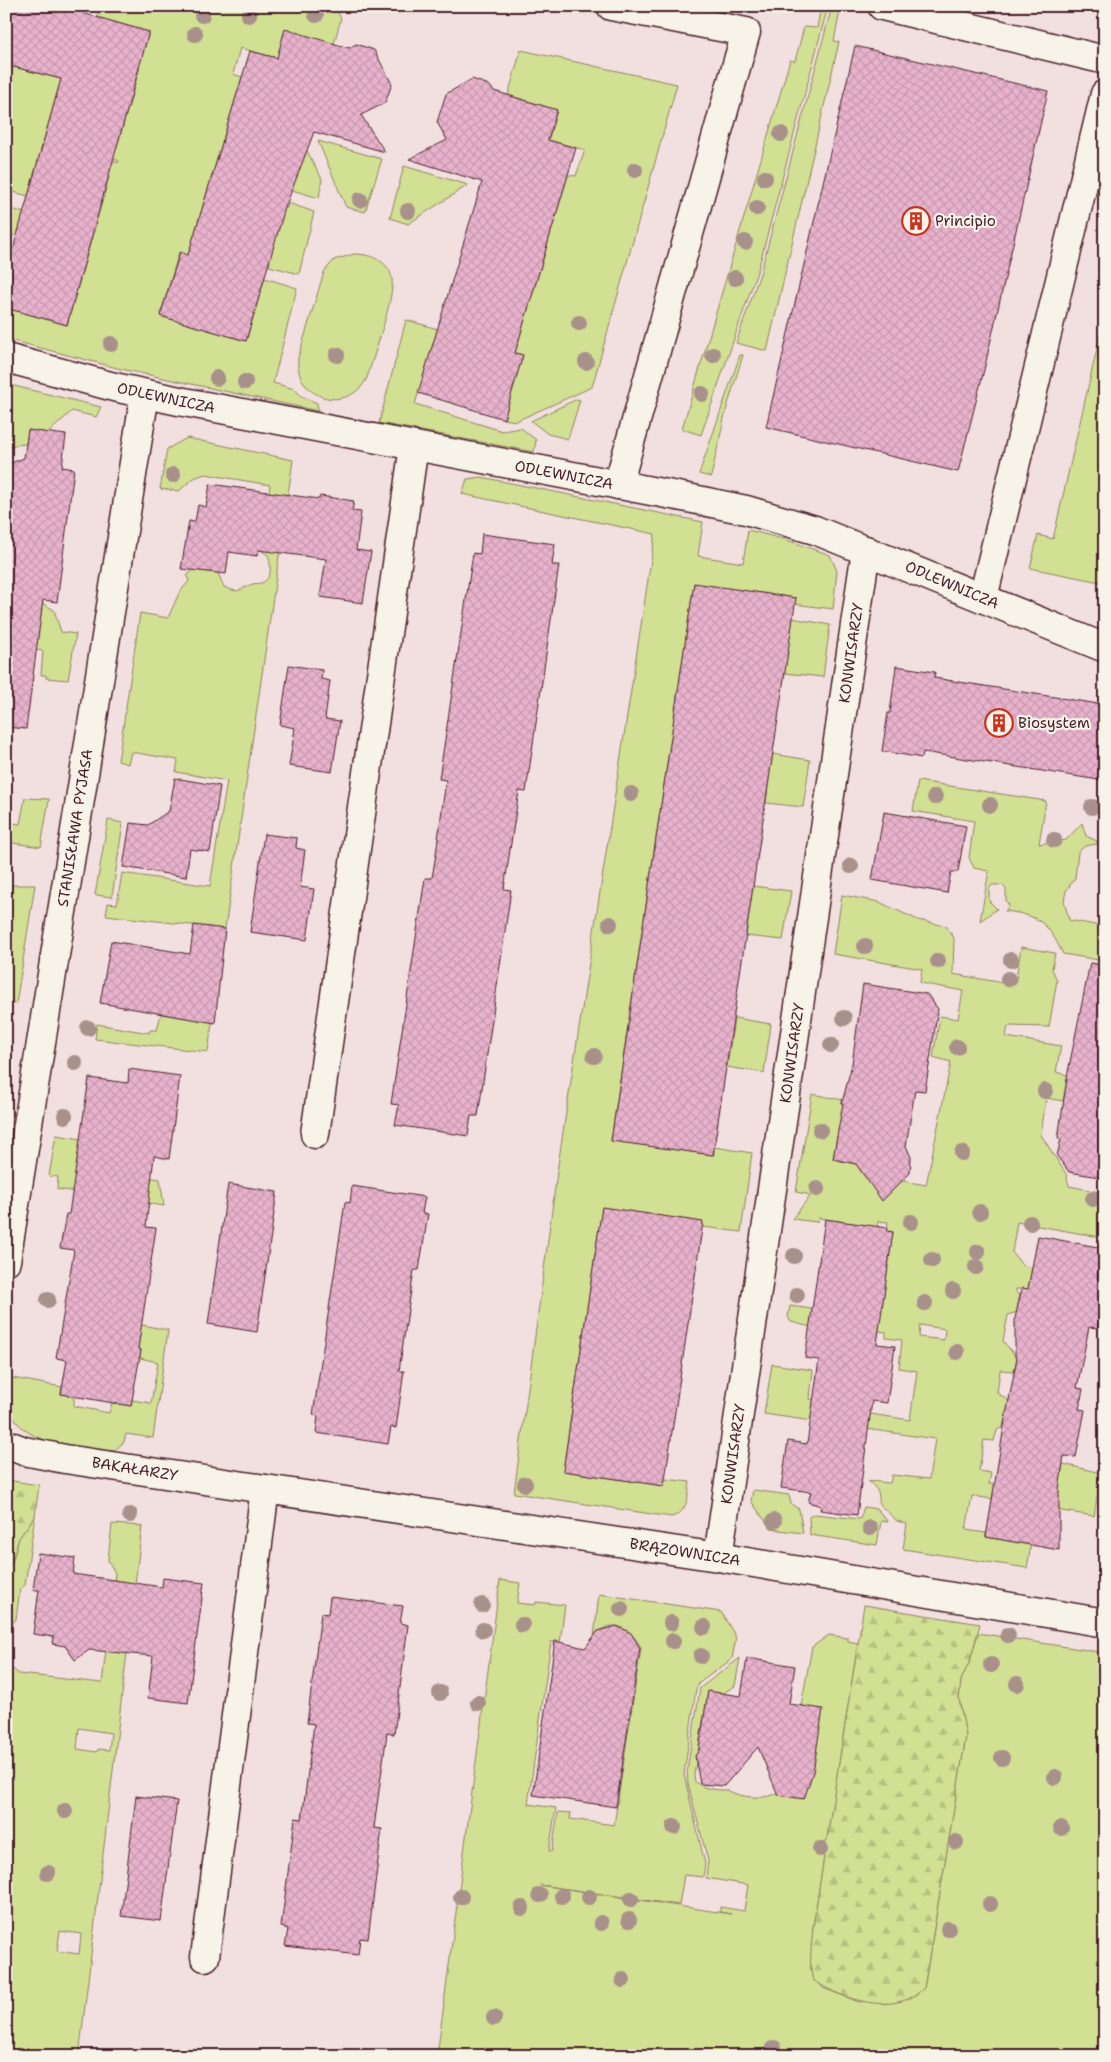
<svg xmlns="http://www.w3.org/2000/svg" width="1111" height="2062" font-family="'Shantell Sans',sans-serif">
  <style>
    .green { fill: #d2e093; stroke: #8e805f; fill-rule: evenodd }
    .forest { fill: url(#forest-firs); stroke: #8e805f }
    .building { fill: url(#building-cross-hatch); stroke: #4a1f2b }
    .lines { fill: none; stroke-linecap: round; stroke-linejoin: round }
    .minor-casing { stroke: #4a1f2b; stroke-width: 31 }
    .minor { stroke: #f7f3e8; stroke-width: 28 }
    .tree { fill: #a8908b }
    .labels { text-anchor: middle; stroke-width: 4.5; stroke-linejoin: round; paint-order: stroke }
    .poi-label { font-size: 15px; fill: #4a1f2b; stroke: #f7f3e8; text-anchor: start }
    .street-label { font-size: 15px; fill: #4a1f2b; stroke: #f7f3e8 }
  </style>
  <defs>
    <pattern id="forest-firs" width="22" height="20" patternUnits="userSpaceOnUse" patternTransform="scale(1.25)"><rect width="22" height="20" fill="#d2e093"/><path d="M5 1l3.5 6h-7zM16 11l3.5 6h-7z" fill="#b6c07f"/></pattern>
    <pattern id="building-cross-hatch" width="8" height="8" patternUnits="userSpaceOnUse" patternTransform="scale(1.25)"><rect width="8" height="8" fill="#e8b2cc"/><path d="M0 0l8 8M0 8l8-8" fill="none" stroke="#c899af"/></pattern>
  </defs>
  <rect width="100%" height="100%" fill="#f2e0e0"/>
  <filter id="ink" filterUnits="userSpaceOnUse"><feTurbulence type="fractalNoise" baseFrequency=".02" numOctaves="2"/><feDisplacementMap in="SourceGraphic" scale="10" xChannelSelector="R" yChannelSelector="G"/><feConvolveMatrix kernelMatrix="1 2 1 2 8 2 1 2 1" color-interpolation-filters="sRGB"/></filter>
  <g filter="url(#ink)">
    <g class="green">
      <polygon points="100,6 316,6 336,10 341,18 334,44 285,30 277,58 240,48 233,74 242,77 188,255 179,252 160,316 246,341 265,278 297,288 273,383 295,389 301,396 317,403 318,411 121,369 6,339 6,308 67,325 109,177 104,175 108,159 118,163 119,161 109,157 114,142 118,143 140,67 135,66 143,53 149,32 97,17"/>
      <polygon points="821,6 828,6 759,266 701,435 682,429 790,60 795,61 804,27 817,28"/>
      <polygon points="832,6 841,6 834,41 839,42 767,351 736,343 761,271"/>
      <polygon points="521,50 677,84 592,387 516,421 504,419 523,355 515,353 568,175 576,176 585,150 548,140 557,110 508,95"/>
      <polygon points="6,65 61,79 28,196 6,190"/>
      <polygon points="299,136 322,179 319,198 292,190"/>
      <polygon points="318,141 382,159 365,212 346,207"/>
      <polygon points="404,166 468,185 408,224 390,218"/>
      <polygon points="288,203 314,212 299,274 269,266 270,261 262,259 278,206 287,208"/>
      <polygon points="6,207 27,214 20,237 6,233"/>
      <path d="M354,254C370,254 389,260 392,279C395,296 373,358 367,378C348,415 294,399 298,358L324,272L334,260Z"/>
      <polygon points="1105,314 1105,583 1030,568 1038,535 1053,539"/>
      <polygon points="406,320 438,329 415,404 502,431 521,428 536,440 534,452 379,423"/>
      <polygon points="740,355 743,355 725,414 711,477 699,474"/>
      <polygon points="6,384 101,407 96,417 72,411 48,433 28,430 26,444 6,446"/>
      <polygon points="577,399 580,400 568,439 548,434 531,421"/>
      <path d="M187,438L293,460L225,929L106,915L108,903L117,904L122,873L210,886L227,781L176,772L178,760L131,752L128,764L118,761L140,613L168,618L179,593L189,581L187,576L193,570L218,573L224,587C242,595 239,588 253,584C256,583 259,584 261,583C273,579 271,564 268,555L262,551L270,485L205,474L194,478L179,491L160,489L167,449Z"/>
      <path d="M481,477L703,522L698,556L743,563L748,530L787,540L830,555L837,571L833,609L794,604L795,598L694,584L611,1140L712,1155H714V1147L752,1153L741,1232L703,1227V1223L702,1222L602,1208L563,1471L664,1486L665,1479L690,1482C688,1496 688,1513 671,1517L514,1493L558,1165L655,534L462,494L467,479Z"/>
      <polygon points="6,498 14,503 7,550 6,550"/>
      <polygon points="40,602 54,610 61,632 76,634 68,680 46,678 46,675 41,675 43,651 6,646"/>
      <polygon points="792,618 830,625 823,677 784,673"/>
      <polygon points="772,754 810,760 803,807 766,803"/>
      <path d="M918,781L1046,801L1039,844L1066,840L1082,823L1086,836L1097,841V844L1085,846L1078,852L1075,878L1066,891L1064,901L1069,920L1105,927V961L1063,954C1048,923 1039,915 1005,911L1009,906L1006,900V889L1002,885H992L989,889V901L997,909L980,921L989,871L974,868L969,858L974,821L913,811Z"/>
      <polygon points="25,798 49,799 41,847 6,842 6,822 20,824"/>
      <polygon points="108,820 123,823 112,897 95,895"/>
      <polygon points="12,885 35,885 16,1004 6,1003 6,920"/>
      <polygon points="753,886 791,891 783,940 746,936"/>
      <path d="M842,895L879,902L918,920L946,926L954,938L953,974L1015,985L1021,947L1055,953L1052,969L1057,980L1049,1027L1008,1026L1006,1037L1061,1046L1056,1072L1068,1075L1063,1101L1046,1098L1041,1135L1066,1174L1069,1186L1105,1193V1238L1017,1222L1012,1252L1022,1265L1032,1268L1028,1289H1015L1019,1297L1017,1312L1008,1315L1003,1341L1017,1358L1014,1371L1000,1370L997,1393L1009,1401L1003,1427L997,1430L994,1441L984,1440L979,1471L991,1473L989,1484H995L992,1499L972,1496L966,1530L986,1533V1537L1031,1545L1027,1568L903,1549L907,1524L897,1521L879,1504C880,1493 877,1488 868,1481L890,1483L892,1475L929,1479L935,1439L764,1414L772,1364L813,1370L810,1399L851,1404V1411L910,1420L917,1371L899,1368L902,1340L886,1338V1332L851,1327H811L791,1322L788,1317L790,1306L819,1310L884,1293L893,1232L887,1231L888,1222L878,1221L877,1227L818,1218L817,1222L792,1219L811,1195L796,1192L812,1094L843,1100L842,1103L850,1104L837,1136L833,1159L856,1164L863,1174L926,1185L951,1062L933,1057L940,1016L958,1019L963,991L920,983L922,969L833,954ZM920,1325L945,1329L944,1340L919,1337Z"/>
      <polygon points="221,959 208,1052 95,1039 97,1024 149,1033 150,1030 157,1030 161,1014 186,1018"/>
      <polygon points="734,1018 771,1024 764,1073 727,1067"/>
      <polygon points="56,1135 81,1139 132,1175 160,1179 164,1206 57,1189 58,1177 49,1176"/>
      <path d="M85,1314L168,1330L153,1438L126,1434L124,1442L114,1451C65,1444 0,1448 7,1377L62,1387L61,1394L74,1397V1406L109,1413L112,1403L131,1406L132,1400L151,1403L158,1362L140,1358L141,1350L80,1339Z"/>
      <polygon points="1063,1464 1101,1473 1094,1516 1055,1510"/>
      <polygon points="753,1490 789,1495 791,1504 799,1509 803,1533 771,1529 751,1501"/>
      <polygon points="864,1507 877,1509 888,1522 881,1521 877,1545 810,1535 809,1517 814,1514 860,1519"/>
      <polygon points="35,1516 25,1585 20,1589 16,1619 6,1632 6,1571 12,1562 19,1538"/>
      <path d="M112,1524L142,1526L79,2056H6V1660L10,1667L19,1674L102,1683L115,1573L108,1560ZM79,1728L111,1733L109,1750L98,1749L97,1752L77,1749ZM60,1931L81,1934L79,1954L57,1951Z"/>
      <path d="M500,1580L520,1583L517,1603L535,1605L536,1602L565,1605L560,1643L551,1642L528,1804L556,1808L549,1851H552L558,1812L571,1813L570,1819L614,1825L641,1648C632,1628 610,1616 594,1637L599,1594L721,1612L736,1637L732,1659L699,1683L696,1689L684,1774L705,1864L703,1877L684,1875L679,1905L540,1885L731,1914L720,1912V1907L744,1911L748,1885L706,1878L708,1861L688,1784L687,1771L700,1688L740,1658L735,1686L723,1693L708,1692L694,1774L695,1782C705,1789 714,1790 725,1790C729,1790 732,1793 736,1794C749,1798 766,1799 778,1793L783,1796L799,1798L801,1706L812,1647L829,1635L848,1638V1641L858,1643L813,1927L812,1956L810,1970L823,1988L859,2002L924,1988L966,1736L959,1699L961,1680L970,1661L978,1633L1105,1653V1980L1100,2012L1105,2013V2056H437Z"/>
    </g>
    <g class="forest">
      <polygon points="6,1480 39,1485 35,1516 19,1538 12,1562 6,1571"/>
      <path d="M864,1605L980,1624L970,1661L961,1680L959,1699L966,1736L924,1988C919,1992 914,1997 908,1999C878,2011 838,1997 813,1980C808,1965 812,1944 813,1927Z"/>
    </g>
    <g class="building">
      <polygon points="6,6 58,6 149,32 67,325 6,308 6,252 12,253 61,79 6,65"/>
      <polygon points="285,29 349,48 356,44 374,50 392,84 385,103 361,115 385,152 314,132 285,208 246,341 160,316 180,252 188,255 250,51 277,58"/>
      <polygon points="855,46 1048,91 984,370 958,472 766,427"/>
      <polygon points="472,79 489,85 494,91 557,110 548,140 576,148 515,353 523,355 504,419 418,393 482,182 409,159 447,140 437,122 446,94"/>
      <polygon points="28,430 66,435 62,467 74,469 57,602 43,600 26,729 6,727 6,553 13,505 6,498 6,465 24,458"/>
      <polygon points="210,484 319,499 320,496 354,501 352,511 361,512 356,550 371,552 363,603 320,597 326,559 258,550 257,556 229,552 226,574 181,569 189,521 195,522 198,505 206,507"/>
      <polygon points="482,534 555,544 552,565 559,565 526,792 519,791 504,889 511,890 478,1116 471,1116 468,1136 395,1125 399,1105 391,1104 425,878 432,878 436,854 446,780 439,779 473,553 480,554"/>
      <polygon points="694,583 796,598 713,1155 611,1141"/>
      <polygon points="289,665 322,670 321,679 330,681 325,719 340,721 332,772 289,766 295,728 280,725"/>
      <polygon points="896,666 935,672 934,678 1105,705 1105,781 923,752 922,758 882,751 888,713 890,713"/>
      <polygon points="175,778 220,786 210,852 190,849 186,877 123,867 130,823 148,825 169,811"/>
      <polygon points="884,812 966,826 958,872 951,872 947,893 872,880"/>
      <polygon points="264,834 297,838 296,848 305,850 300,887 314,889 307,940 250,932"/>
      <polygon points="194,925 225,929 215,1023 100,1003 111,941 190,954"/>
      <polygon points="1090,963 1105,965 1105,1178 1069,1172 1057,1156 1061,1139 1058,1138 1068,1072"/>
      <polygon points="863,984 927,994 938,1009 925,1091 915,1090 906,1146 911,1157 910,1173 882,1201 856,1164 833,1159 843,1103 842,1103 852,1064"/>
      <polygon points="129,1069 180,1076 169,1159 154,1156 146,1227 156,1228 138,1349 141,1350 131,1406 61,1394 67,1360 56,1358 74,1250 60,1248 66,1214 69,1214 89,1078 128,1083"/>
      <polygon points="228,1184 277,1192 257,1332 208,1324"/>
      <polygon points="352,1186 425,1197 422,1213 428,1214 419,1270 414,1270 399,1371 404,1371 396,1428 391,1427 388,1444 316,1433 318,1416 313,1415 345,1202 350,1203"/>
      <polygon points="602,1207 703,1222 664,1486 563,1471"/>
      <polygon points="825,1219 888,1228 887,1231 893,1232 877,1344 895,1346 887,1403 872,1401 857,1515 820,1510 821,1506 808,1502 811,1492 781,1488 788,1441 807,1444 819,1360 805,1358"/>
      <polygon points="1038,1236 1103,1248 1097,1278 1105,1279 1103,1304 1098,1328 1089,1327 1077,1388 1083,1389 1079,1409 1085,1410 1076,1457 1064,1456 1059,1489 1059,1550 986,1537 1005,1420 1017,1358 1015,1357 1015,1318 1022,1288 1028,1289"/>
      <polygon points="38,1553 75,1558 73,1574 162,1587 163,1578 204,1583 188,1703 148,1698 153,1656 89,1650 75,1660 65,1646 53,1644 54,1637 33,1634 39,1590 33,1590"/>
      <polygon points="330,1597 403,1606 400,1623 408,1625 394,1734 387,1733 377,1805 374,1828 382,1829 368,1939 360,1938 358,1955 285,1946 288,1929 281,1927 295,1818 302,1819 314,1724 307,1723 321,1613 328,1614"/>
      <polygon points="617,1626 631,1633 640,1648 616,1807 533,1795 555,1641 585,1648 598,1631"/>
      <polygon points="747,1658 795,1666 789,1704 823,1709 813,1772 804,1799 778,1795 758,1747 724,1786 700,1784 695,1756 699,1750 708,1691 741,1696"/>
      <polygon points="136,1796 177,1801 161,1921 121,1916"/>
    </g>
    <g class="lines">
      <defs>
        <g id="minor">
          <polyline points="611,6 746,32 618,485"/>
          <polyline points="882,6 1105,60"/>
          <polyline points="6,358 114,387 179,401 688,498 746,510 815,530 1105,648"/>
          <polyline points="983,598 1105,94"/>
          <polyline points="315,1134 414,446"/>
          <polyline points="6,1261 145,394"/>
          <polyline points="6,1444 24,1451 65,1459 718,1557 1105,1623"/>
          <polyline points="718,1557 866,550"/>
          <polyline points="205,1957 265,1489"/>
        </g>
      </defs>
      <use href="#minor" class="minor-casing"/>
      <use href="#minor" class="minor"/>
    </g>
    <g class="tree">
      <circle cx="202" cy="15" r="8"/>
      <circle cx="249" cy="15" r="8"/>
      <circle cx="316" cy="15" r="8"/>
      <circle cx="195" cy="34" r="8"/>
      <circle cx="781" cy="134" r="8"/>
      <circle cx="635" cy="170" r="8"/>
      <circle cx="765" cy="178" r="8"/>
      <circle cx="360" cy="200" r="8"/>
      <circle cx="757" cy="208" r="8"/>
      <circle cx="408" cy="211" r="8"/>
      <circle cx="745" cy="242" r="8"/>
      <circle cx="735" cy="278" r="8"/>
      <circle cx="579" cy="323" r="8"/>
      <circle cx="111" cy="344" r="8"/>
      <circle cx="337" cy="355" r="8"/>
      <circle cx="713" cy="355" r="8"/>
      <circle cx="586" cy="362" r="8"/>
      <circle cx="217" cy="378" r="8"/>
      <circle cx="245" cy="382" r="8"/>
      <circle cx="702" cy="394" r="8"/>
      <circle cx="173" cy="475" r="8"/>
      <circle cx="631" cy="794" r="8"/>
      <circle cx="935" cy="797" r="8"/>
      <circle cx="990" cy="805" r="8"/>
      <circle cx="1092" cy="807" r="8"/>
      <circle cx="1054" cy="840" r="8"/>
      <circle cx="851" cy="866" r="8"/>
      <circle cx="610" cy="924" r="8"/>
      <circle cx="865" cy="946" r="8"/>
      <circle cx="1011" cy="960" r="8"/>
      <circle cx="938" cy="961" r="8"/>
      <circle cx="1008" cy="979" r="8"/>
      <circle cx="844" cy="1018" r="8"/>
      <circle cx="88" cy="1028" r="8"/>
      <circle cx="831" cy="1045" r="8"/>
      <circle cx="957" cy="1047" r="8"/>
      <circle cx="594" cy="1056" r="8"/>
      <circle cx="75" cy="1063" r="8"/>
      <circle cx="1045" cy="1091" r="8"/>
      <circle cx="65" cy="1116" r="8"/>
      <circle cx="820" cy="1130" r="8"/>
      <circle cx="962" cy="1153" r="8"/>
      <circle cx="817" cy="1189" r="8"/>
      <circle cx="1093" cy="1199" r="8"/>
      <circle cx="980" cy="1212" r="8"/>
      <circle cx="911" cy="1222" r="8"/>
      <circle cx="1030" cy="1223" r="8"/>
      <circle cx="978" cy="1252" r="8"/>
      <circle cx="794" cy="1256" r="8"/>
      <circle cx="932" cy="1260" r="8"/>
      <circle cx="976" cy="1267" r="8"/>
      <circle cx="953" cy="1291" r="8"/>
      <circle cx="797" cy="1295" r="8"/>
      <circle cx="48" cy="1300" r="8"/>
      <circle cx="925" cy="1303" r="8"/>
      <circle cx="957" cy="1352" r="8"/>
      <circle cx="525" cy="1484" r="8"/>
      <circle cx="130" cy="1515" r="8"/>
      <circle cx="774" cy="1521" r="8"/>
      <circle cx="870" cy="1528" r="8"/>
      <circle cx="482" cy="1605" r="8"/>
      <circle cx="621" cy="1609" r="8"/>
      <circle cx="671" cy="1623" r="8"/>
      <circle cx="522" cy="1625" r="8"/>
      <circle cx="704" cy="1627" r="8"/>
      <circle cx="483" cy="1630" r="8"/>
      <circle cx="1008" cy="1635" r="8"/>
      <circle cx="673" cy="1641" r="8"/>
      <circle cx="701" cy="1656" r="8"/>
      <circle cx="991" cy="1665" r="8"/>
      <circle cx="1017" cy="1684" r="8"/>
      <circle cx="440" cy="1693" r="8"/>
      <circle cx="478" cy="1703" r="8"/>
      <circle cx="1002" cy="1758" r="8"/>
      <circle cx="1055" cy="1777" r="8"/>
      <circle cx="65" cy="1811" r="8"/>
      <circle cx="674" cy="1827" r="8"/>
      <circle cx="1061" cy="1828" r="8"/>
      <circle cx="956" cy="1842" r="8"/>
      <circle cx="820" cy="1849" r="8"/>
      <circle cx="48" cy="1873" r="8"/>
      <circle cx="540" cy="1895" r="8"/>
      <circle cx="562" cy="1896" r="8"/>
      <circle cx="461" cy="1897" r="8"/>
      <circle cx="589" cy="1897" r="8"/>
      <circle cx="631" cy="1899" r="8"/>
      <circle cx="990" cy="1904" r="8"/>
      <circle cx="522" cy="1908" r="8"/>
      <circle cx="629" cy="1920" r="8"/>
      <circle cx="601" cy="1923" r="8"/>
      <circle cx="948" cy="1929" r="8"/>
      <circle cx="623" cy="1980" r="8"/>
      <circle cx="494" cy="2018" r="8"/>
      <circle cx="774" cy="2048" r="8"/>
    </g>
  </g>
  <defs>
    <symbol id="building-ring" viewBox="-11 -11 22 22"><circle r="9.5" fill="#f7f3e8" stroke="#c8321e" stroke-width="1.5"/><path d="M-4-6H4V6H1V3H-1V6H-4ZM-2.5-4.3h1.7v1.8h-1.7ZM.8-4.3h1.7v1.8H.8ZM-2.5-1h1.7V.8h-1.7ZM.8-1h1.7V.8H.8Z" fill="#c8321e"/></symbol>
  </defs>
  <g fill-rule="evenodd">
    <use href="#building-ring" x="900" y="205" width="32" height="32"/>
    <use href="#building-ring" x="983" y="707" width="32" height="32"/>
  </g>
  <g class="labels">
    <g class="poi-label">
      <text x="935" y="226">Principio</text>
      <text x="1018" y="728">Biosystem</text>
    </g>
    <g class="street-label">
      <text transform="translate(166 398) rotate(12)" y="5">ODLEWNICZA</text>
      <text transform="translate(564 475) rotate(11)" y="5">ODLEWNICZA</text>
      <text transform="translate(952 585) rotate(23)" y="5">ODLEWNICZA</text>
      <text transform="translate(851 653) rotate(-82)" y="5">KONWISARZY</text>
      <text transform="translate(75 828) rotate(-81)" y="5">STANISŁAWA PYJASA</text>
      <text transform="translate(792 1053) rotate(-82)" y="5">KONWISARZY</text>
      <text transform="translate(733 1454) rotate(-82)" y="5">KONWISARZY</text>
      <text transform="translate(135 1469) rotate(9)" y="5">BAKAŁARZY</text>
      <text transform="translate(685 1552) rotate(9)" y="5">BRĄZOWNICZA</text>
    </g>
  </g>
  <rect width="1111" height="2062" fill="none" stroke="#f7f3e8" stroke-width="25"/>
  <rect x="12" y="12" width="1086" height="2037" fill="none" stroke="#4a1f2b" stroke-width="2" filter="url(#ink)"/>
</svg>
